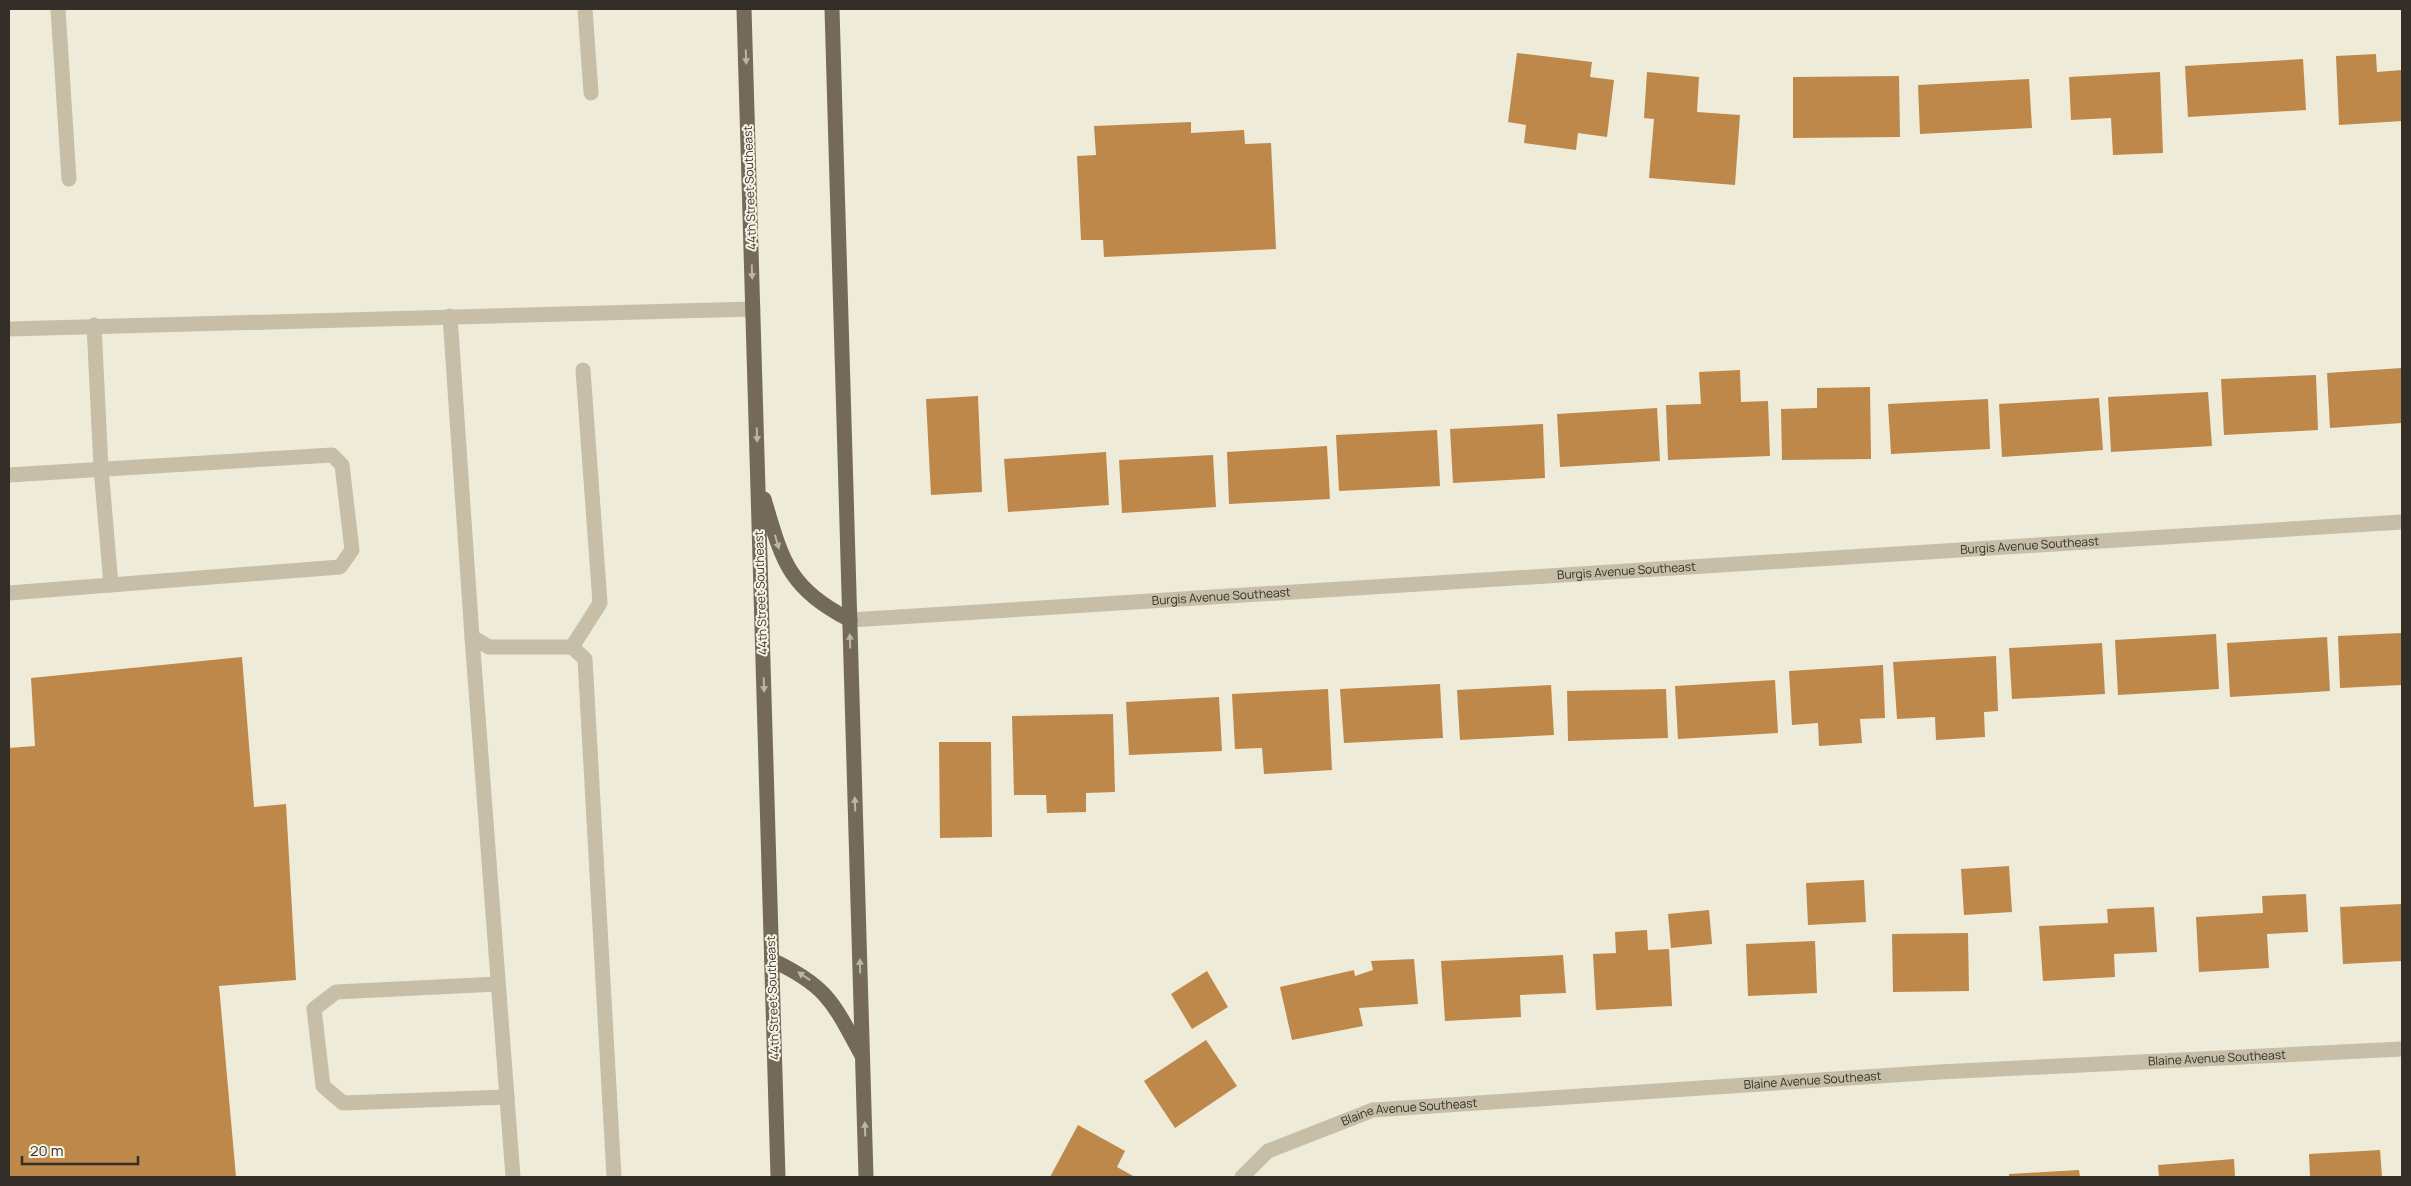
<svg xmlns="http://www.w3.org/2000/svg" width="2411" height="1186" font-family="Manrope,sans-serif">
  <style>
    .building { fill: #bd8849 }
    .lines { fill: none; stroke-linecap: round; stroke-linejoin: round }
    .lane { stroke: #c6bea6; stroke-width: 15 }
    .street { stroke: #c6bea6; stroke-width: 15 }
    .primary { stroke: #746a59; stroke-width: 15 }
    .oneway { fill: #bcb6a6 }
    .labels { text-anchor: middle; stroke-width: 4; stroke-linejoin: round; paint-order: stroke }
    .street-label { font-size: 12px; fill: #332e27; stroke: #f7f4e5 }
  </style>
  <rect width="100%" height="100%" fill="#efebd9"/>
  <g class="building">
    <polygon points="1517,53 1592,62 1590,77 1614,80 1607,137 1578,133 1576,150 1524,143 1526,125 1508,122"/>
    <polygon points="2376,54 2377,72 2402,70 2402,121 2339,125 2336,56"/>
    <polygon points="2303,59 2306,110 2188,117 2185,66"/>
    <polygon points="1647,72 1699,77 1697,112 1740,115 1735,185 1649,178 1654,119 1644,118"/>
    <polygon points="2160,72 2163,153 2113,155 2111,118 2071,120 2069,77"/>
    <polygon points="1899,76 1900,137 1793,138 1793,77"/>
    <polygon points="2029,79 2032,128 1920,134 1918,85"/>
    <polygon points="1191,122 1191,133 1244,130 1245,144 1271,143 1276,249 1104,257 1103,240 1081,240 1077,156 1096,155 1094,126"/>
    <polygon points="2402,368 2402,423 2330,428 2327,373"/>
    <polygon points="1740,370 1741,402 1768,401 1770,456 1668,460 1666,405 1701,404 1699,372"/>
    <polygon points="2316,375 2318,430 2224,435 2221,379"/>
    <polygon points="1870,387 1871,459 1782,460 1781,409 1817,408 1817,388"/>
    <polygon points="2208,392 2212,446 2111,452 2108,397"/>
    <polygon points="978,396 982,492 931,495 926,399"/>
    <polygon points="2099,398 2103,450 2002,457 1999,404"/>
    <polygon points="1988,399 1990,449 1891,454 1888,404"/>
    <polygon points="1657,408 1660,461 1560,467 1557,414"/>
    <polygon points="1543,424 1545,478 1453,483 1450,429"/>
    <polygon points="1437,430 1440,486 1339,491 1336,435"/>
    <polygon points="1327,446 1330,499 1229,504 1227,452"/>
    <polygon points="1106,452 1109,505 1008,512 1004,459"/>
    <polygon points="1213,455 1216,507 1122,513 1119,460"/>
    <polygon points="2402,633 2402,685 2340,688 2338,636"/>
    <polygon points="2216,634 2219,689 2118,695 2115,640"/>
    <polygon points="2327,637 2330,691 2230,697 2227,643"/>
    <polygon points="2102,643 2105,694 2012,699 2009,648"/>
    <polygon points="1996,656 1998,711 1984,712 1985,737 1936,740 1935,717 1897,719 1893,662"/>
    <polygon points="242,657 254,807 286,804 296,980 219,986 236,1177 9,1177 9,748 35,746 31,678"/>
    <polygon points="1883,665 1885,718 1860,719 1862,743 1819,746 1818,723 1792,725 1789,671"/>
    <polygon points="1775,680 1778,733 1678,739 1675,686"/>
    <polygon points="1440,684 1443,738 1344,743 1340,689"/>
    <polygon points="1551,685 1554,735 1460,740 1457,690"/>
    <polygon points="1328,689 1332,770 1264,774 1262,748 1235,749 1232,694"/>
    <polygon points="1666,689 1668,738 1568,741 1567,691"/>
    <polygon points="1219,697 1222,751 1129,755 1126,702"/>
    <polygon points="1113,714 1115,792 1086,793 1086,812 1047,813 1046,795 1014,795 1012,716"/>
    <polygon points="939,742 991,742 992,837 940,838"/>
    <polygon points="2009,866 2012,912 1964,915 1961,869"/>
    <polygon points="1864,880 1866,922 1808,925 1806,883"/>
    <polygon points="2306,894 2308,932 2267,934 2269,968 2199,972 2196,917 2263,913 2262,896"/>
    <polygon points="2402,904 2402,961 2343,964 2340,907"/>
    <polygon points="2154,907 2157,952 2114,954 2115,977 2043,981 2039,926 2108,923 2107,909"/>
    <polygon points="1709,910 1712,944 1671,948 1668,914"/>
    <polygon points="1647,930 1648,950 1669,949 1672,1006 1596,1010 1593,954 1616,953 1615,932"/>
    <polygon points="1968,933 1969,991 1893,992 1892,934"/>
    <polygon points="1815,941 1817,993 1748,996 1746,944"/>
    <polygon points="1563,955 1566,993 1520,995 1521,1017 1445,1021 1441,961"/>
    <polygon points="1414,959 1418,1004 1359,1008 1363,1026 1292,1040 1280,987 1354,970 1355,976 1373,970 1371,961"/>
    <polygon points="1207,971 1228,1007 1192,1029 1171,994"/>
    <polygon points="1206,1040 1237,1086 1175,1128 1144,1081"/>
    <polygon points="1078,1125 1125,1151 1117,1167 1135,1177 1050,1177"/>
    <polygon points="2380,1150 2382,1177 2310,1177 2309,1154"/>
    <polygon points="2234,1159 2235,1177 2159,1177 2158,1165"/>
    <polygon points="2079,1170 2080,1177 2009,1177 2009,1174"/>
  </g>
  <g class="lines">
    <g class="lane">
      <polyline points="58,9 69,179"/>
      <polyline points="585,9 591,93"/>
      <polyline points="450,316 472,637 489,647 572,647 585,659 614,1177"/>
      <polyline points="94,325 101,468 111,585"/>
      <polyline points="9,329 753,309"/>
      <polyline points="9,475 332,455 342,465 352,550 340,567 9,593"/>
      <polyline points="472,637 513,1177"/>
      <polyline points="572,647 600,603 583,370"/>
      <polyline points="498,984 336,992 314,1009 323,1086 343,1103 507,1097"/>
    </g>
    <g class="street">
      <path id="s1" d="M850,620L2402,522"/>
      <path id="s2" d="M1242,1177L1268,1151L1373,1110L1939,1072L2402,1049"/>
    </g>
    <g class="primary">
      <polyline points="744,9 778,1177"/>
      <polyline points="832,9 866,1177"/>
      <path d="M764,499C783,563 788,587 850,620"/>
      <path d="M772,960C827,986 833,1002 861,1054"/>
    </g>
  </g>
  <defs><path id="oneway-solid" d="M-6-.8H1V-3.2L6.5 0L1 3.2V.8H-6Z" transform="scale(1.25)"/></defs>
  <g class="oneway">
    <use href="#oneway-solid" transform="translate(746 57) rotate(88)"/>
    <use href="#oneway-solid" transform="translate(752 272) rotate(88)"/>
    <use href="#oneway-solid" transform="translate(757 435) rotate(88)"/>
    <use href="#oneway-solid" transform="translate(777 542) rotate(74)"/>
    <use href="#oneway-solid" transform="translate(850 641) rotate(-92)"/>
    <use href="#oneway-solid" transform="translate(764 685) rotate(88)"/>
    <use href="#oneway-solid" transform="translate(855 804) rotate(-92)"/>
    <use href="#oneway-solid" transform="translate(860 966) rotate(-92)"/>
    <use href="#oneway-solid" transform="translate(804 976) rotate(-147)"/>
    <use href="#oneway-solid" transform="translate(865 1129) rotate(-92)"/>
  </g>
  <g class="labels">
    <g class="street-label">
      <text transform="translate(750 188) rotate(-92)" y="4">44th Street Southeast</text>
      <text dy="4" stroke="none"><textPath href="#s1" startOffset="1182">Burgis Avenue Southeast</textPath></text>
      <text dy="4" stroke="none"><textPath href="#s1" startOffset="778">Burgis Avenue Southeast</textPath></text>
      <text transform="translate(761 593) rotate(-92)" y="4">44th Street Southeast</text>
      <text dy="4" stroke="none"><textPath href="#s1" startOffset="372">Burgis Avenue Southeast</textPath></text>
      <text transform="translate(773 998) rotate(-92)" y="4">44th Street Southeast</text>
      <text dy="4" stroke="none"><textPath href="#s2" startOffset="995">Blaine Avenue Southeast</textPath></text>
      <text dy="4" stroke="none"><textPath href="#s2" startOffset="590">Blaine Avenue Southeast</textPath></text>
      <text dy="4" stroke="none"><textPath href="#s2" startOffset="185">Blaine Avenue Southeast</textPath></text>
    </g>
  </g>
  <rect width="2411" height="1186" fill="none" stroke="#332e27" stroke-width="20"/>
  <path d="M22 1156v8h116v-8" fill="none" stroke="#332e27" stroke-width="2.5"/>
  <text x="30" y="1156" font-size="15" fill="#332e27" stroke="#f7f4e5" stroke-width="4" paint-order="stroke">20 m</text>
</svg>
